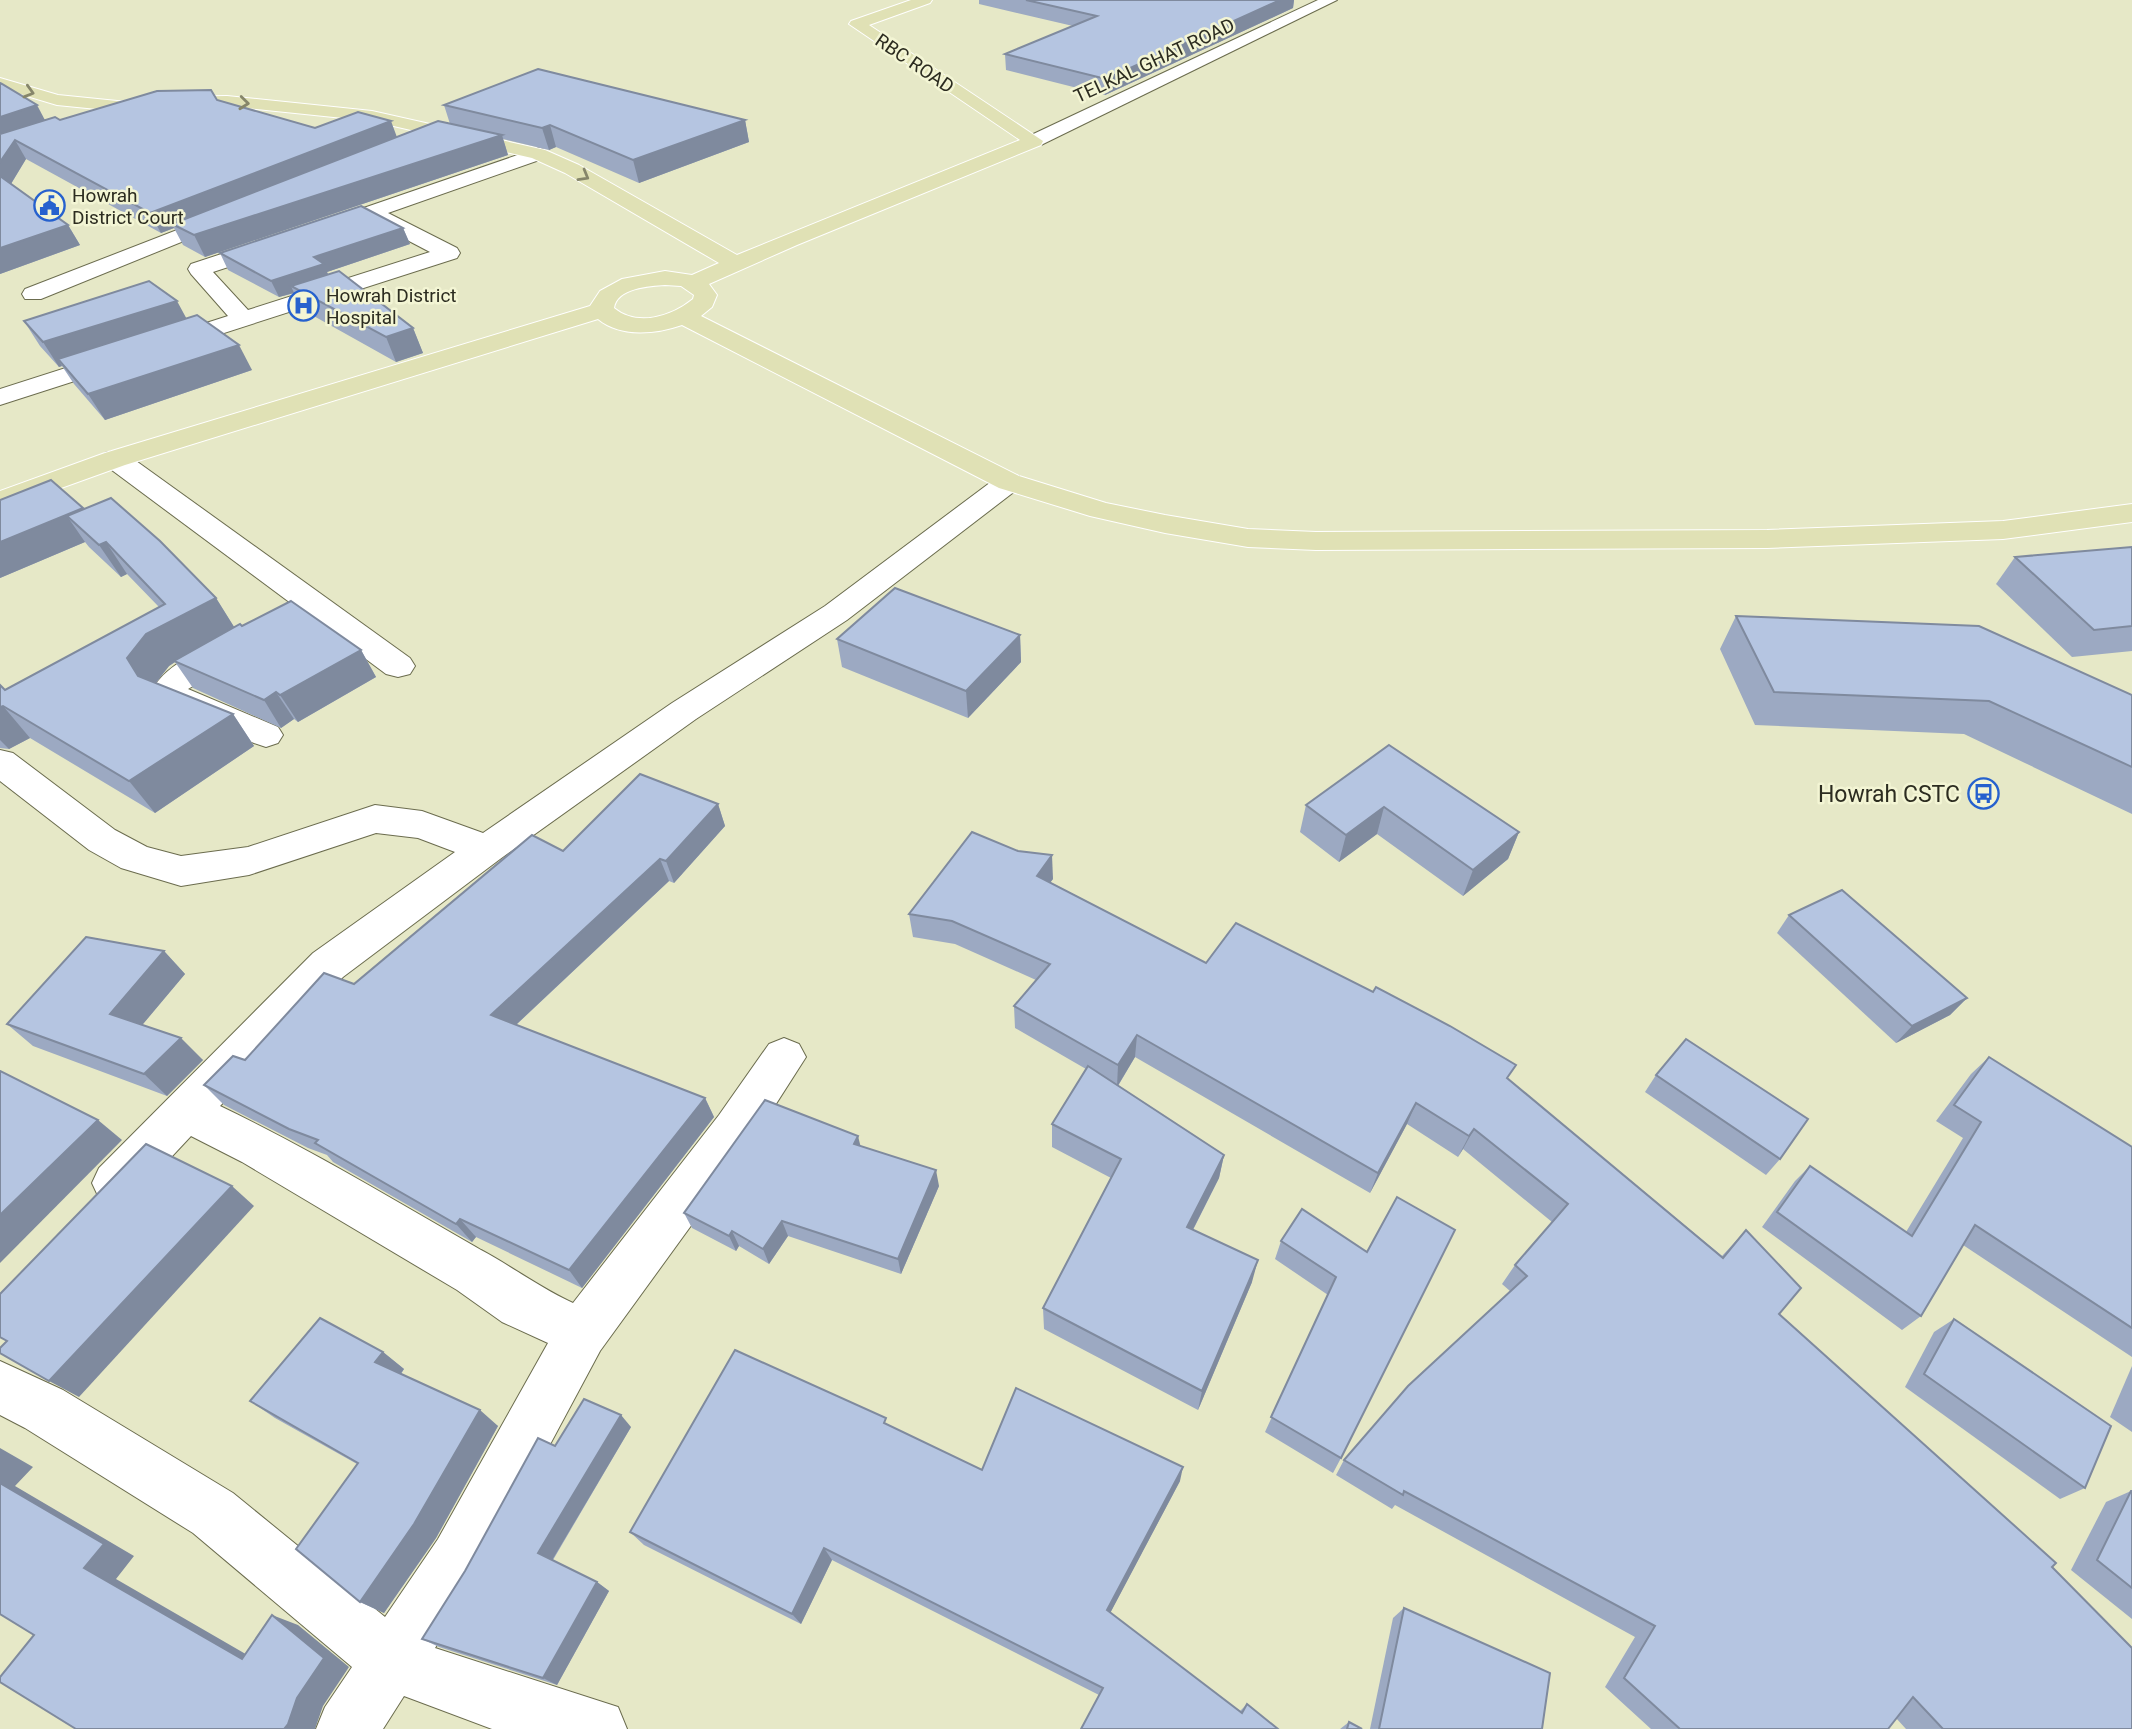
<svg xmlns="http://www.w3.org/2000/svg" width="2132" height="1729" font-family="Roboto,sans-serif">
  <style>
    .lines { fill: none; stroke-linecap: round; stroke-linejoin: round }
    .minor-casing { stroke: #6b6c4e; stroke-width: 2 }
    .major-casing { stroke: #fff; stroke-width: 2 }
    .minor { fill: #fff; fill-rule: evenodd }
    .major { fill: #e0e1b5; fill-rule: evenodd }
    .wall { fill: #9ca9c2 }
    .shaded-wall { fill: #7f8a9e }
    .building { fill: #b5c5e1; stroke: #7f8a9e; stroke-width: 2 }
    .oneway { stroke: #86866a }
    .labels { text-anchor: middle; stroke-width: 5; stroke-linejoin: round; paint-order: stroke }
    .far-street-label { font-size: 19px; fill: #2c2c20; stroke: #f3f5d4 }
    .far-poi-label { font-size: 19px; fill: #2c2c20; stroke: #f3f5d4; text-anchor: start }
    .poi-label { font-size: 23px; fill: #2c2c20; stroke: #f3f5d4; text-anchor: end }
  </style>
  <rect width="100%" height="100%" fill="#e6e8c7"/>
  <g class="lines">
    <defs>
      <g id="minor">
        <polygon points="1318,0 1337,0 1041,145 1027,145 1025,141 1027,137"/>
        <polygon points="538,148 545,150 548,154 545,158 388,213 457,248 460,253 457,258 0,405 0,389 228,316 191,274 188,269 191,264 264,240 280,240 283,245 280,250 213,272 248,310 430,252 369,220 356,223 349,221 346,217 349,213"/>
        <polygon points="226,211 233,213 236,217 233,221 41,299 25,299 22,294 25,289"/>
        <polygon points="115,451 125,453 410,658 415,666 410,674 398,677 386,674 105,465 101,459 105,453"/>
        <path d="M1009,474L1019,476L1023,482L1019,488L847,620L696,719L500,859L343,977L220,1106C310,1149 395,1201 481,1250C513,1267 540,1288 573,1303L719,1115L769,1044L784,1038L799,1044L806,1057L751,1143L600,1351L478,1579L435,1648L618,1707L627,1729H492L404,1696L383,1729H316L325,1707L352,1667L193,1533L25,1428L0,1415V1361L63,1390L233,1493L385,1617L438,1539L548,1343L502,1322L457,1290L242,1162L191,1136L133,1198L116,1205L99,1198L92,1183L99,1168L313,953L455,852L418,838L376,833L249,875L181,886L121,868L89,850L0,781V750L13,753L115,830L147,847L181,856L248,847L375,805L422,811L483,833L672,703L825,606L999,476Z"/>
        <path d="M229,641L241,644L245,651L241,658L188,689L278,727L283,735L278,743L266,747L254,743L163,705L153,688C168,664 202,648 229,641Z"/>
      </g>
      <g id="major">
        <path d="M911,0H932L930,3L869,25L1043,141L1041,145L797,245L709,284L717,295L712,307L701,316L1019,476L1106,503L1165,515L1248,529L1316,532L1767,530L2003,521L2132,504V522L2003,539L1767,548L1316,550L1248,547L1165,533L1090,516L999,488L682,325C656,334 621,338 598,319L125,465L0,510V491L105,453L590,306L600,291L622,279L665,271L692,275L719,263L565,173L532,158L372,121L227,106H170L161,101L164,97L227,96L372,111L545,150L579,165L737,255L1020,140L849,24L851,21ZM665,285L681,286L694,295L693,299C671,317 637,327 614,308C617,288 649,286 665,285Z"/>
        <polygon points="0,78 58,95 127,102 136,107 127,112 57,105 0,88"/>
      </g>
    </defs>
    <use href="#minor" class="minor-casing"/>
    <use href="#major" class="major-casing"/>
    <use href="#minor" class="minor"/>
    <use href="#major" class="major"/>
  </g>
  <g class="wall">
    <polygon points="979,0 1294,0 1293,8 1105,95 1006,70 1005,54 1073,26 979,4"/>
    <polygon points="0,83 45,120 60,120 217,100 315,128 397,137 450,124 444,105 745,120 749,142 639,183 556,147 549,150 503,139 508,155 205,257 183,245 174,228 161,233 26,159 11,184 68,225 80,245 0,274"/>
    <polygon points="403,228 410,244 327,272 328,274 413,328 423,353 396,362 303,310 294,293 279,297 228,270 220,253"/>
    <polygon points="186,318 252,370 105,420 74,384 62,366 59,367 40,346 24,321"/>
    <polygon points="0,500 83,509 216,598 234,627 242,626 361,650 376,677 298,722 294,719 281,728 193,688 175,662 169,666 156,683 233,714 254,746 155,813 30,738 9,749 0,748 0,685 5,690 159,607 127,574 121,577 89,547 85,542 0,578"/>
    <polygon points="2132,547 2132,651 2072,657 1996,584 2015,557"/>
    <polygon points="1736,616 2132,695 2132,814 1964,734 1755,725 1720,649"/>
    <polygon points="1020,635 1021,662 968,718 842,667 837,639"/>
    <polygon points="1389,745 1519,832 1508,859 1463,896 1377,834 1339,862 1300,832 1306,805"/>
    <polygon points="718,804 725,826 674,883 669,881 516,1025 705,1098 714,1117 582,1288 476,1237 472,1242 333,1162 327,1155 308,1148 224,1105 204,1085 245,1060 354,984 563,851"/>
    <polygon points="1053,879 1050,882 1206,963 1508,1079 1722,1256 1746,1230 1779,1314 2052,1567 2132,1729 1906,1729 1896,1718 1888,1729 1651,1729 1605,1687 1635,1637 1395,1505 1392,1509 1336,1475 1344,1460 1510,1291 1502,1284 1515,1265 1552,1222 1463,1149 1458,1157 1407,1124 1370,1193 1135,1057 1118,1086 1224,1155 1219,1178 1193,1230 1252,1282 1198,1410 1044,1329 1043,1308 1111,1178 1052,1147 1052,1124 1086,1069 1015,1028 1014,1006 1036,980 955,944 913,937 909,914"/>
    <polygon points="1789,915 1967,998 1950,1015 1896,1043 1777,933"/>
    <polygon points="164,951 185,974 142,1025 203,1060 167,1096 33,1046 7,1024"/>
    <polygon points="1989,1057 2132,1147 2132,1357 1963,1245 1921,1316 1902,1330 1762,1227 1795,1181 1810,1166 1906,1232 1963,1138 1936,1121 1971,1074"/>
    <polygon points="1656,1075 1780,1159 1766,1175 1645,1092"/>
    <polygon points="939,1186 901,1274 788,1236 769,1264 739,1246 736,1251 692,1228 684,1213"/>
    <polygon points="1281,1241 1367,1252 1341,1458 1333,1473 1265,1432 1328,1295 1275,1259"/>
    <polygon points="1954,1319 2085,1488 2060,1499 1905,1387 1934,1332"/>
    <polygon points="383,1352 404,1369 401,1374 498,1426 436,1538 384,1613 360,1602 357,1464 275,1418 250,1401"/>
    <polygon points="2132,1366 2132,1432 2110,1417"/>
    <polygon points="889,1426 982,1470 1180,1481 1110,1613 1240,1711 1247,1704 1278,1729 1099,1695 832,1560 801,1624 644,1545 630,1532"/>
    <polygon points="631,1427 553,1560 597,1582 609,1591 557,1685 439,1647 422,1639 465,1571 555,1446"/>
    <polygon points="2131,1491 2132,1491 2132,1619 2071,1570 2106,1502"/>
    <polygon points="1404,1608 1542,1729 1370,1729 1393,1618"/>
    <polygon points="1349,1722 1362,1729 1340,1729"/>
  </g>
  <g class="shaded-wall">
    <polygon points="1280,0 1294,0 1293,8 1105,95 1106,79"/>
    <polygon points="37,105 47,124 0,139 0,117"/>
    <polygon points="745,120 749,142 639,183 633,160"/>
    <polygon points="391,121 398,140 172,224 174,228 161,233 150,213"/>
    <polygon points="550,125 556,147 549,150 542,128"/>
    <polygon points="502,135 508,155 205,257 194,235"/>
    <polygon points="15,140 26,159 6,192 0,182 0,162"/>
    <polygon points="68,225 80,245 0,274 0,248"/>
    <polygon points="403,228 410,244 327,272 331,281 291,286 294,293 279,297 271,281 314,257"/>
    <polygon points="177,301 190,325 58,359 62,366 59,367 43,342"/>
    <polygon points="413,328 423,353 396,362 386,337"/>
    <polygon points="239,345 252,370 105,420 88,394"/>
    <polygon points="83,508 101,535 67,516 85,542 0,578 0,542"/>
    <polygon points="106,542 127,574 121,577 99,545"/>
    <polygon points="216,598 236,630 174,661 175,662 169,666 151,689 138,676 127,658 146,634"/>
    <polygon points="1020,635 1021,662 968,718 966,691"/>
    <polygon points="361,650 376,677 298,722 280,695"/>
    <polygon points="276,692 294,719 281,728 264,700"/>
    <polygon points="3,706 30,738 9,749 0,740 0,707"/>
    <polygon points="233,714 254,746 155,813 129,781"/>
    <polygon points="718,804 725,826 674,883 666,861"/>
    <polygon points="1384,807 1377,834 1339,862 1346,835"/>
    <polygon points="1519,832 1508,859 1463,896 1473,870"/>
    <polygon points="1052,855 1053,879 1038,899 1037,876"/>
    <polygon points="660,859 669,881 504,1036 491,1015"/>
    <polygon points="164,951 185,974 133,1036 110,1014"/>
    <polygon points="1967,998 1950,1015 1896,1043 1912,1026"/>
    <polygon points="1137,1035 1135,1057 1117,1087 1118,1065"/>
    <polygon points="181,1038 203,1060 167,1096 144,1074"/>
    <polygon points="705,1098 714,1117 582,1288 569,1270"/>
    <polygon points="1416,1103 1407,1124 1370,1193 1378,1173"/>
    <polygon points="98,1120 122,1140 0,1263 0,1215"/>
    <polygon points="1474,1129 1463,1149 1458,1157 1469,1136"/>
    <polygon points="858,1136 862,1152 854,1144"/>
    <polygon points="1224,1155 1219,1178 1183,1249 1187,1227"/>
    <polygon points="936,1170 939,1186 901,1274 898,1259"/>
    <polygon points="232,1186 254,1206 79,1397 49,1381"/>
    <polygon points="460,1219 476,1237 472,1242 456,1224"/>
    <polygon points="782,1221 788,1236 769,1264 763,1249"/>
    <polygon points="732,1231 739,1246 736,1251 729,1236"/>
    <polygon points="1258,1260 1252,1282 1198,1410 1202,1391"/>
    <polygon points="383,1352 404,1369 396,1380 375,1362"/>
    <polygon points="480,1410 498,1426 436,1538 384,1613 360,1602"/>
    <polygon points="621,1415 631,1427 551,1562 538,1553"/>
    <polygon points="0,1448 33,1467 15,1486 134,1556 116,1579 270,1668 242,1659 84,1568 0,1483"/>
    <polygon points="1183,1467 1180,1481 1106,1621 1107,1610"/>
    <polygon points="824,1548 832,1560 801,1624 792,1614"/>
    <polygon points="597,1582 609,1591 557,1685 543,1678"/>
    <polygon points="272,1615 298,1625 349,1667 323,1706 315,1729 284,1729"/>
  </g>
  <g class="building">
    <polygon points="1026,0 1280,0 1106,79 1005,54 1097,16"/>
    <polygon points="538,69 745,120 633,160 550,125 542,128 444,105"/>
    <polygon points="0,83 2,84 37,105 0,117"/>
    <polygon points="211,90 217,100 315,128 358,112 391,121 150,213 15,140 0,162 0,134 55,117 60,120 157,91"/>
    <polygon points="438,121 502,135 194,235 172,224"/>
    <polygon points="0,176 68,225 0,248"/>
    <polygon points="361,206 403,228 314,257 324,264 271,281 220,253"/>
    <polygon points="339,271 413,328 386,337 291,286"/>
    <polygon points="149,281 177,301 43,342 24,321"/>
    <polygon points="197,315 239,345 88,394 58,359"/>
    <polygon points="51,480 83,508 0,542 0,500"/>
    <polygon points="111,498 160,541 216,598 146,634 127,658 138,676 233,714 129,781 3,706 0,707 0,685 5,690 165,604 106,542 99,545 67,516"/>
    <polygon points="2132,547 2132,626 2094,630 2015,557"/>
    <polygon points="895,588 1020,635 966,691 837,639"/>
    <polygon points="291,601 361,650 280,695 276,692 264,700 174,661 240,624 242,626"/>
    <polygon points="1736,616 1979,626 2132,695 2132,767 1989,701 1774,692"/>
    <polygon points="1389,745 1519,832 1473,870 1384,807 1346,835 1306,805"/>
    <polygon points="640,774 718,804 666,861 660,859 491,1015 705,1098 569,1270 460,1219 456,1224 315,1143 318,1140 289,1129 204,1085 233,1056 245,1060 324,973 354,984 532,835 563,851"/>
    <polygon points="972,832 1018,851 1052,855 1037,876 1206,963 1236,923 1373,992 1376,987 1450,1026 1516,1065 1507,1078 1723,1258 1746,1230 1801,1288 1779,1314 2056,1563 2052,1567 2132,1648 2132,1729 1943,1729 1913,1697 1888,1729 1680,1729 1624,1678 1655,1626 1404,1491 1403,1495 1344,1460 1408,1386 1527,1276 1515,1265 1568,1204 1474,1129 1469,1136 1416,1103 1378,1173 1137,1035 1118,1065 1014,1006 1050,964 952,921 909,914"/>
    <polygon points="1842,890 1967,998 1912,1026 1789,915"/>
    <polygon points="86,937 164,951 110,1014 181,1038 144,1074 7,1024"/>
    <polygon points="1686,1039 1808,1119 1780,1159 1656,1075"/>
    <polygon points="1989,1057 2132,1147 2132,1328 1975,1225 1921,1316 1777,1212 1810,1166 1912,1236 1981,1122 1954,1105"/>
    <polygon points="1088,1066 1224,1155 1187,1227 1258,1260 1202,1391 1043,1308 1121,1159 1052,1124"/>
    <polygon points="0,1071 98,1120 0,1215"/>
    <polygon points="765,1100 858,1136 854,1144 936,1170 898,1259 782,1221 763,1249 732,1231 729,1236 684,1213"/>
    <polygon points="146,1144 232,1186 49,1381 0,1353 0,1348 7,1341 0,1337 0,1294"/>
    <polygon points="1397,1197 1455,1230 1341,1458 1271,1417 1336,1277 1281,1241 1302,1209 1367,1252"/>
    <polygon points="320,1318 383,1352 375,1362 480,1410 414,1524 360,1602 296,1549 358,1463 250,1401"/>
    <polygon points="1954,1319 2111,1426 2085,1488 1924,1374"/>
    <polygon points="735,1350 886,1418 884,1423 982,1470 1016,1388 1183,1467 1107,1610 1242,1713 1247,1704 1278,1729 1081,1729 1103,1688 824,1548 792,1614 630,1532"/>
    <polygon points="584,1399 621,1415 538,1553 597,1582 543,1678 422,1639 465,1571 538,1438 555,1446"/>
    <polygon points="0,1483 104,1544 84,1568 242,1659 272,1615 324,1658 297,1698 288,1724 284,1729 76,1729 0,1682 0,1677 34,1635 0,1614"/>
    <polygon points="2131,1491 2132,1491 2132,1588 2097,1560"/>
    <polygon points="1404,1608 1550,1673 1542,1729 1379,1729"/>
    <polygon points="1349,1722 1362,1729 1347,1729"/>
  </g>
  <defs><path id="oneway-chevron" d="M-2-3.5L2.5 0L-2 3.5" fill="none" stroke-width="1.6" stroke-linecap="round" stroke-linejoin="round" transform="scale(1.75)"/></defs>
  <g class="oneway">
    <use href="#oneway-chevron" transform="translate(29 92) rotate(16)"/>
    <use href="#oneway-chevron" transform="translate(244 103) rotate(6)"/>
    <use href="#oneway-chevron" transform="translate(584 176) rotate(30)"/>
  </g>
  <defs>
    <symbol id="civic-ring" viewBox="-11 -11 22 22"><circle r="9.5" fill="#f3f5d4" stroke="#2661ce" stroke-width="1.5"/><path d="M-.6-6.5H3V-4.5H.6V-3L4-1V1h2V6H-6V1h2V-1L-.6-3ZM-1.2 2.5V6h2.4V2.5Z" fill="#2661ce"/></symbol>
    <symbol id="hospital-ring" viewBox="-11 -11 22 22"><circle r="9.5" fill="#f3f5d4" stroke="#2661ce" stroke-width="1.5"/><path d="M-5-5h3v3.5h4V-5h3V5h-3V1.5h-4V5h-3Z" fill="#2661ce"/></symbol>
    <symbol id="bus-ring" viewBox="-11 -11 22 22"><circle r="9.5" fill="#f3f5d4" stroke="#2661ce" stroke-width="1.5"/><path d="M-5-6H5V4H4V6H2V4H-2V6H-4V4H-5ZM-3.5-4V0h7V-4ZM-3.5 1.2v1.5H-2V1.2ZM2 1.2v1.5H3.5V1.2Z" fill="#2661ce"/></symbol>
  </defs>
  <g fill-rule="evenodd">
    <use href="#civic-ring" x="32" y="188" width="35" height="35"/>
    <use href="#hospital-ring" x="286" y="288" width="35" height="35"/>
    <use href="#bus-ring" x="1966" y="776" width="35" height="35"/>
  </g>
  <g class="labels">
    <g class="far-street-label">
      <text transform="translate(1154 60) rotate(-25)" y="7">TELKAL GHAT ROAD</text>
      <text transform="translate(915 63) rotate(34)" y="7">RBC ROAD</text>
    </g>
    <g class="far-poi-label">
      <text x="72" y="202">Howrah<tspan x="72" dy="22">District Court</tspan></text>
      <text x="326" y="302">Howrah District<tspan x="326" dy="22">Hospital</tspan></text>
    </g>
    <g class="poi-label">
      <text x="1960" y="802">Howrah CSTC</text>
    </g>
  </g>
</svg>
